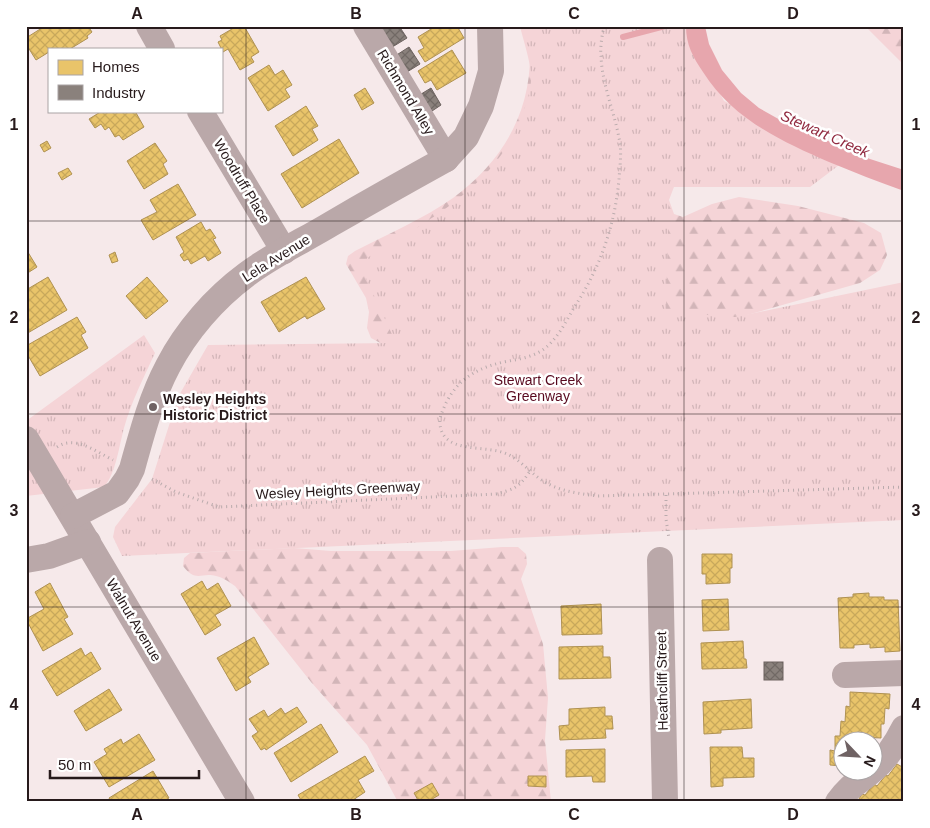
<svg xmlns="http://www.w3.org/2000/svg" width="930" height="828" font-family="Arial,sans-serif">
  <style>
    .forest { fill: url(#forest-firs) }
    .park { fill: url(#park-tufts) }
    .water { fill: #e7a6ad }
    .homes { fill: url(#homes-cross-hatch); stroke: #af9152 }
    .industry { fill: url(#industry-cross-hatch); stroke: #6c625f }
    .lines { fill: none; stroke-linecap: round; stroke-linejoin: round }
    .stream { stroke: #e7a6ad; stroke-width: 6 }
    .path { stroke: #baabad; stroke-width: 3; stroke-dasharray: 1 4; stroke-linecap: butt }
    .minor { stroke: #baa8a9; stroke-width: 26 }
    .grid { fill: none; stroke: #271a1b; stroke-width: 1; stroke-opacity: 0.55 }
    .poi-dot { fill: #6f6263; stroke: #fff; stroke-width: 2 }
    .labels { text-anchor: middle; stroke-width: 5; stroke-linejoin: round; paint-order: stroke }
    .street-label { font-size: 14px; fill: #271a1b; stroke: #fff }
    .park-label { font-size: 14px; fill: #58091f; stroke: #fff }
    .poi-label { font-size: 14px; font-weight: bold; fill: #271a1b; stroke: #fff; text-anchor: start }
    .water-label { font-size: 15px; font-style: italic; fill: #912a40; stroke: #fff }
    .neatline { fill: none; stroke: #271a1b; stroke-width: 2 }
    .grid-label { font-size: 16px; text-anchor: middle; font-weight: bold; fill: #271a1b }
  </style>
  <defs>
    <pattern id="forest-firs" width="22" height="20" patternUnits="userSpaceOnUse" patternTransform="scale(1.25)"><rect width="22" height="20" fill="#f5d4d7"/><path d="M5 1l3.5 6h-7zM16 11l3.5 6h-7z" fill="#d2b5b8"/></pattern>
    <pattern id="park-tufts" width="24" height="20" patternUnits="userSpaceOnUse" patternTransform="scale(1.25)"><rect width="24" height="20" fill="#f5d4d7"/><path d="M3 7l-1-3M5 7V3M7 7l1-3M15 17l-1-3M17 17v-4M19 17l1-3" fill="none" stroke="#d2b5b8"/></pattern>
    <pattern id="homes-cross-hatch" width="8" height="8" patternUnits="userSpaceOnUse" patternTransform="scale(1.25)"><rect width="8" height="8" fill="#e9c46a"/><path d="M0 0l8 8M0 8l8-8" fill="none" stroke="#c8a85b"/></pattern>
    <pattern id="industry-cross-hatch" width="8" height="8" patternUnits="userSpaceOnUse" patternTransform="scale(1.25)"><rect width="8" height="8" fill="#8a817c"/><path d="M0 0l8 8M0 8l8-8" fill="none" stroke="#716965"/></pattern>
  </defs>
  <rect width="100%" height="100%" fill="#f6e9ea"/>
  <g class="forest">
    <path d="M528,26L677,179L669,200L674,214L683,217L712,204L739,197L798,206L864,223L881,233L887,255L880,270L860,283L708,326L386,346L371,338L367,328L369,312L366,298L346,264L348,256L355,251C386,235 425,218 453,198C511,155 538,98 528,26Z"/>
    <polygon points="865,26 904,26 904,65"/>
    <path d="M502,547H518L526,554L527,564L521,579L543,644L548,698L545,740L551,802H398L367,745L311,682L235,586C229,582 224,578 216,576C201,572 196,583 183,566L184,558L190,553L294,548L331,551H451Z"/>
  </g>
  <g class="park">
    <path d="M520,26H693L700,55L724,101L847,159L810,187H669L666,312L735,317L904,282V520L122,556L113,537L115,527L152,479L178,397L208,345L396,343L359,263C421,224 496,189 522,115C526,104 531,91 531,79C532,65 523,40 520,26Z"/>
    <path d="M144,335L155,353C144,377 131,402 124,428C119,446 116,473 104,487L26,496V421Z"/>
  </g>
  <path class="water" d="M686,26H705L709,44L722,70L741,93L759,108L782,121L870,159L904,170V191C878,182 854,172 829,162C780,141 732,118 703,72C693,57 686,45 686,26Z"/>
  <g class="homes">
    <polygon points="45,26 88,26 92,32 87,36 88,38 70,49 49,49 49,52 36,60 26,44 26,38"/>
    <polygon points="237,26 244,26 259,52 251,57 254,62 240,70 228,49 223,52 218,42 222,40 220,36"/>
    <polygon points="436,26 457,26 464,38 425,62 418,51 424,48 418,37"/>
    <polygon points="452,50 466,73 437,90 431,80 425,83 418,71"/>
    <polygon points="269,65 275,75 283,70 292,85 285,89 290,97 268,111 248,78"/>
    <polygon points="365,88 374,103 362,110 354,95"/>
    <polygon points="306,106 318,126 312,129 318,140 293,156 275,126"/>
    <polygon points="102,111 135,111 144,127 123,140 119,135 115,137 109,127 105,130 101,124 95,128 89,119"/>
    <polygon points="339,139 359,173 302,208 281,174"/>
    <polygon points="47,141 51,148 44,152 40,145"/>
    <polygon points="155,143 167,161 163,164 168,174 144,189 127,161"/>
    <polygon points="68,168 72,174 62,180 58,173"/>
    <polygon points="178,184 196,215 153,240 141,220 157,212 150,200"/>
    <polygon points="201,222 206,231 210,229 216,238 213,239 221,253 208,261 205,256 191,264 188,259 184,261 180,255 184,252 176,237"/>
    <polygon points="26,249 37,267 26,274"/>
    <polygon points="115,252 118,261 112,263 109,255"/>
    <polygon points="48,277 67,310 26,334 26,290"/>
    <polygon points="147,277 168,301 146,319 126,296"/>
    <polygon points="306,277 325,309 307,319 305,316 279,332 261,302"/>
    <polygon points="77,317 86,332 81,335 88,348 40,376 26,352 26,346"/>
    <polygon points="702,554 732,554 732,568 730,568 730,583 706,584 706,574 702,574"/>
    <polygon points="202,581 207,590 218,583 231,606 215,615 221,625 205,635 181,594"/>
    <polygon points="50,583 68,617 64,619 73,634 43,651 26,619 44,609 35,592"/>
    <polygon points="869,593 869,597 884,597 884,600 898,600 900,651 885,652 885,647 870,648 870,644 854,645 854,648 840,648 838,598 853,597 853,594"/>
    <polygon points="728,599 729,630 703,631 702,600"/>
    <polygon points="601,604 602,634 562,635 561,606"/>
    <polygon points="254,637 269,664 248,677 251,682 236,691 217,658"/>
    <polygon points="743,641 744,659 746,659 747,668 702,669 701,643"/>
    <polygon points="603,646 603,657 610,657 611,678 559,679 559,647"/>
    <polygon points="81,648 85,656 91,652 101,669 57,696 42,671"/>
    <polygon points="109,689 122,710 86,731 74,711"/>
    <polygon points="850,692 890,694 889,709 885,708 884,724 881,724 881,738 860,737 860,740 842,740 842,766 830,765 830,750 835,751 835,736 840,736 841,721 845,722 846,706 850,707"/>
    <polygon points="751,699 752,728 721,730 721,733 704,734 703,702"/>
    <polygon points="297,707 307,722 266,750 265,748 261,750 252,736 258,732 249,719 264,710 268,717 281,708 285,714"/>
    <polygon points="605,707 605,716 612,716 613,729 605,729 606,738 560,740 559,726 569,725 569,709"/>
    <polygon points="321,724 338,752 291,782 274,753"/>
    <polygon points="139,734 155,760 109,787 94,762 107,754 104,749 121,739 123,744"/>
    <polygon points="710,747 742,747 743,758 754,758 754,777 723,778 723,786 711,787"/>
    <polygon points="605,749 605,782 593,782 592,776 566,777 566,750"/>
    <polygon points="365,756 374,771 358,780 365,792 350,802 302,802 298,795"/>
    <polygon points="897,764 904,768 904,802 857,802 862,794 865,795 874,784 877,786 886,775 888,776"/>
    <polygon points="153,771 169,798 162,802 111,802 109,798"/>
    <polygon points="528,776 546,776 546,787 528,786"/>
    <polygon points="432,783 439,795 427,802 419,802 414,793"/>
    <polygon points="738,800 738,802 711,802 711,801"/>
  </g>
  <g class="industry">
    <polygon points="386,26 399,26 407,38 389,49 378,31"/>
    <polygon points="409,47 420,64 402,75 392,58"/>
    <polygon points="431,88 441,105 423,117 413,99"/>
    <rect x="764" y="662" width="19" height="18"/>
  </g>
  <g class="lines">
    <polyline class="stream" points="623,37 665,26"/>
    <g class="path">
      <path d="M604,26C602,36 600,47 601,56C602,84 614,111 619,138C622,151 620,165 619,179C615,225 600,268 575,306C566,321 557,341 541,351C531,357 520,359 509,361C481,366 459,377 446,403C443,410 439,417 440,424C443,455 486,444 507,454C519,459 529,471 540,479C557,491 576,493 597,496L904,487"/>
      <path d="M57,447C75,435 95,451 113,460"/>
      <path d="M152,479L176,492L219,507L496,494C514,489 519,488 530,471"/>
      <polyline points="666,495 666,519 669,539"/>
    </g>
    <g class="minor">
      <polyline points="149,26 162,49"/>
      <polyline points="366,26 446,159"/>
      <polyline points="200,111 284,251"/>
      <polyline points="26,439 242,802"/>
      <path d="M73,516L117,493L127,479L132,469C142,433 151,398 168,366C186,331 215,298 246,275C272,255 303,241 331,224C369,202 408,180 446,159L466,137L481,106L491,71L490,26"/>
      <polyline points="26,560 49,556 88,542"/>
      <polyline points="660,560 665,802"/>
      <polyline points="845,675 904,673"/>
      <path d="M838,802C850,785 859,782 873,770C887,758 896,744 904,728"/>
    </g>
  </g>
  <path class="grid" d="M246,26V802M465,26V802M684,26V802M26,221H904M26,414H904M26,607H904"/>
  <circle class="poi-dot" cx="153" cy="407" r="5"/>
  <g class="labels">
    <g class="street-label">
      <text transform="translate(406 92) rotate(59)" y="5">Richmond Alley</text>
      <text transform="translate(242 181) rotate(59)" y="5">Woodruff Place</text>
      <text transform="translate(276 258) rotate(-32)" y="5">Lela Avenue</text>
      <text transform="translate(338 490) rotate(-3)" y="5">Wesley Heights Greenway</text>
      <text transform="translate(134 620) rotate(59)" y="5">Walnut Avenue</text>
      <text transform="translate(662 681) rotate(-91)" y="5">Heathcliff Street</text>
    </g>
    <g class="park-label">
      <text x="538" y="385">Stewart Creek<tspan x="538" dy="16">Greenway</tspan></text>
    </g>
    <g class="poi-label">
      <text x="163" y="404">Wesley Heights<tspan x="163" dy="16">Historic District</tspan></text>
    </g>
    <g class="water-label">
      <text transform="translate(825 134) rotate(24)" y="5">Stewart Creek</text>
    </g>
  </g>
  <rect width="930" height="828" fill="none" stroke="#ffffff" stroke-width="55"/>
  <rect x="48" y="48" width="175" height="65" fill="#ffffff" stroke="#a9a3a4"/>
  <rect x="58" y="60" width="25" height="15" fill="#e9c46a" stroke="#a9a3a4"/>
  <text x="92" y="72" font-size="15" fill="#271a1b">Homes</text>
  <rect x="58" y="85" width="25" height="15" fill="#8a817c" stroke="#a9a3a4"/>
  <text x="92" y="98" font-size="15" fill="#271a1b">Industry</text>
  <g transform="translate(858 756) rotate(115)"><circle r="24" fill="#ffffff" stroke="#a9a3a4"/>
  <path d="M0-4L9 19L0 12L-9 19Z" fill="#6f6263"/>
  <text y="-8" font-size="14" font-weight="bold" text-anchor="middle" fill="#271a1b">N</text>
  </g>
  <path d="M50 770v8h149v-8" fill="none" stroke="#271a1b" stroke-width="2.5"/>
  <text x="58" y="770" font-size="15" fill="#271a1b" stroke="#ffffff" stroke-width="4" paint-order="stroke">50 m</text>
  <rect x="28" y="28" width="874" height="772" class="neatline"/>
  <g class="grid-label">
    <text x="137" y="19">A</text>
    <text x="356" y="19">B</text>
    <text x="574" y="19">C</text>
    <text x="793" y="19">D</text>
    <text x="14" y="130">1</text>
    <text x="916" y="130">1</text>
    <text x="14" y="323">2</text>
    <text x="916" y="323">2</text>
    <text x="14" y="516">3</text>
    <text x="916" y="516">3</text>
    <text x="14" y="710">4</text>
    <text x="916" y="710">4</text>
    <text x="137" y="820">A</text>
    <text x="356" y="820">B</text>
    <text x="574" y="820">C</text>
    <text x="793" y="820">D</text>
  </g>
</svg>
